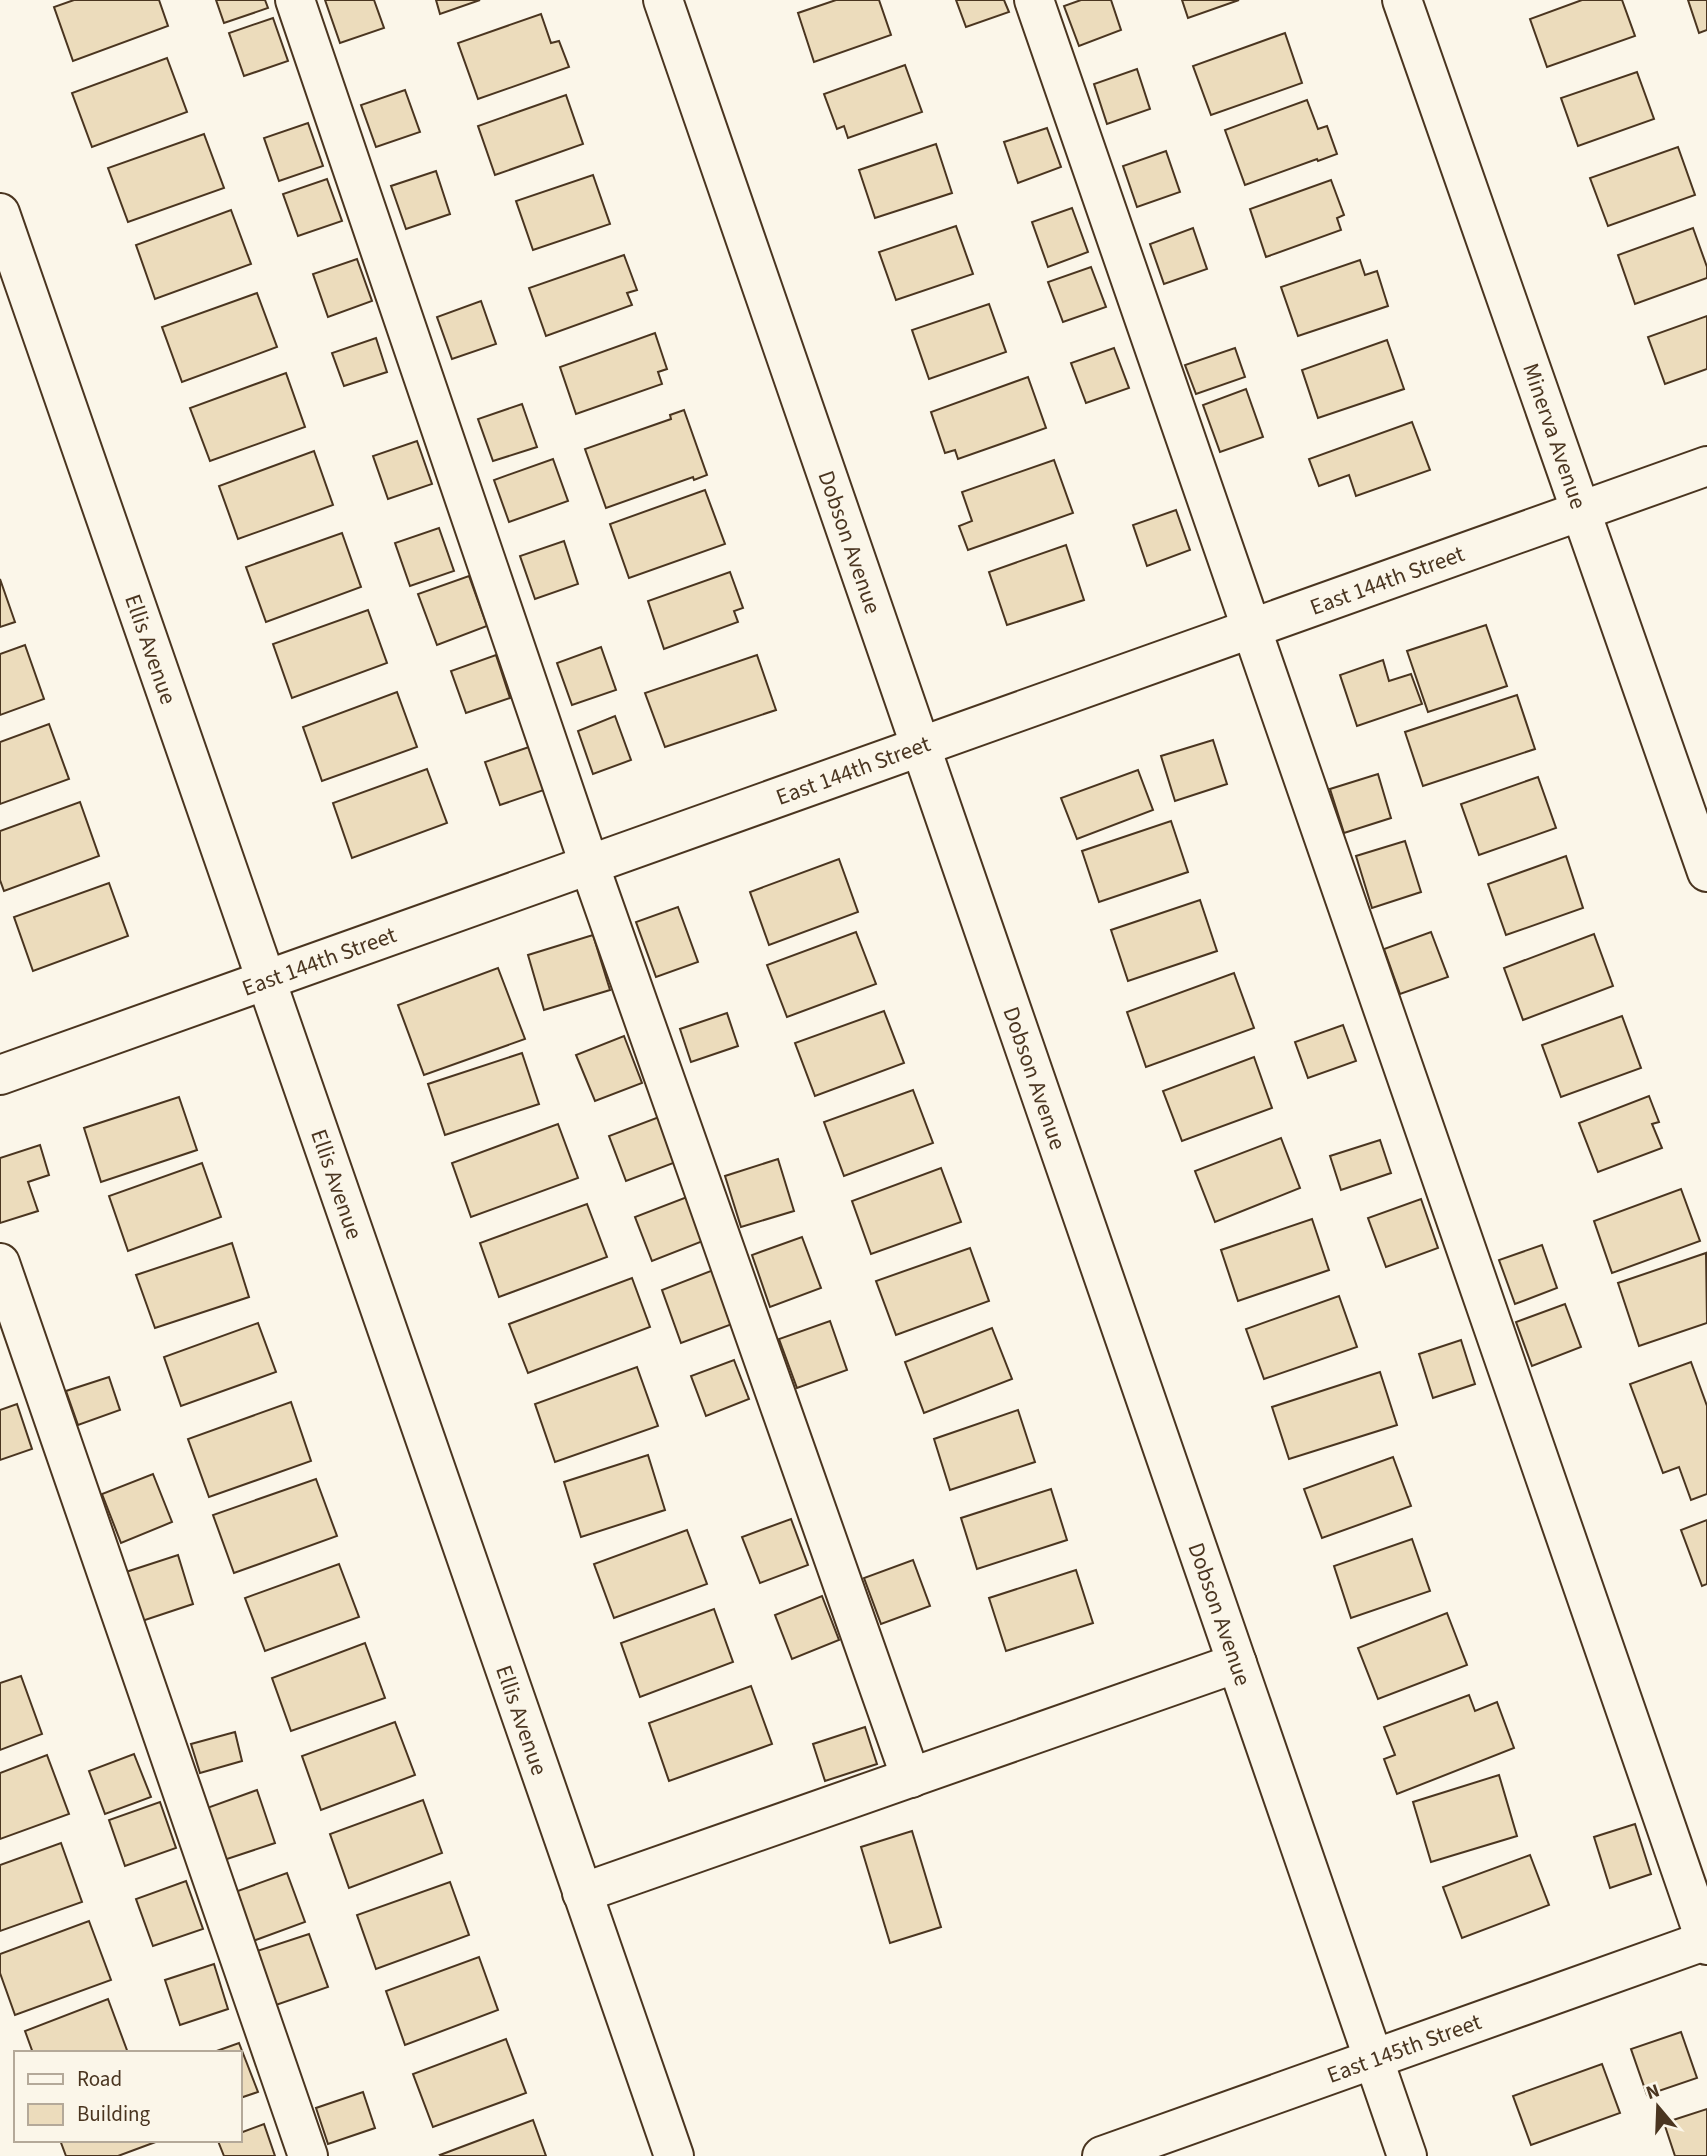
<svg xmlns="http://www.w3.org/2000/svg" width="1707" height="2156" font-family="'Source Sans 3',sans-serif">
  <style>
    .building { fill: #ecdcbc; stroke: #4a3520; stroke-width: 2 }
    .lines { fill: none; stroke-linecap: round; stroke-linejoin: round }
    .minor-casing { stroke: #4a3520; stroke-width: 42 }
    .minor { stroke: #fbf6e9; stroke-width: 38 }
    .labels { text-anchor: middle; stroke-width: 5; stroke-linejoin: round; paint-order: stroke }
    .street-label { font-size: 23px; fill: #4a3520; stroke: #fbf6e9 }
  </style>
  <rect width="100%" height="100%" fill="#fbf6e9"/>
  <g class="building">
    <polygon points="74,0 159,0 168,26 73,61 54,7"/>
    <polygon points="216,0 265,0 268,8 224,23"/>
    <polygon points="325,0 374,0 384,28 340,43"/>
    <polygon points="436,0 480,0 440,14"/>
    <polygon points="836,0 879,0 891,35 814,62 798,13"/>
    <polygon points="956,0 1004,0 1009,12 966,27"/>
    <polygon points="1081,0 1111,0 1121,30 1079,46 1064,6"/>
    <polygon points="1182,0 1239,0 1188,18"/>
    <polygon points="1582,0 1622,0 1635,36 1547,67 1530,19"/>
    <polygon points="1688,0 1707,0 1707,30 1699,33"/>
    <polygon points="541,14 551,43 559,41 569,67 478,99 458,43"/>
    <polygon points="273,18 288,61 244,76 229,33"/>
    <polygon points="1285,33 1302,83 1211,115 1193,66"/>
    <polygon points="167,58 187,112 92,147 72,93"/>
    <polygon points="905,65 922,112 848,138 844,126 837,129 824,94"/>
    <polygon points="1137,69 1150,109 1107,124 1094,84"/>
    <polygon points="1637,72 1654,119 1578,146 1561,98"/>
    <polygon points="405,90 420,132 376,147 361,105"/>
    <polygon points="566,95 583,144 495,175 478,126"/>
    <polygon points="1307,100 1318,129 1327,126 1337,154 1318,161 1317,159 1245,185 1225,130"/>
    <polygon points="308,123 323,166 279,181 264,138"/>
    <polygon points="1047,128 1061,167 1018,183 1004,142"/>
    <polygon points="204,134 224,188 128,222 108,168"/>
    <polygon points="936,144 952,193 875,218 859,170"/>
    <polygon points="1678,147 1695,195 1608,226 1590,178"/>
    <polygon points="1166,151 1180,192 1137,207 1123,166"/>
    <polygon points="436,171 450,214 406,229 391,186"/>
    <polygon points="593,175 610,224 533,250 516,201"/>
    <polygon points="327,179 342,221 298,236 283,194"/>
    <polygon points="1331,180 1344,215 1337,218 1341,230 1266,257 1250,209"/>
    <polygon points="1072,208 1088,252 1048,267 1032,222"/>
    <polygon points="231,210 251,264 155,299 136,245"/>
    <polygon points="956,226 973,274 896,300 879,252"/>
    <polygon points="1193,228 1207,269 1164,284 1150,244"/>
    <polygon points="1693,228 1707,267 1707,278 1635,304 1618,255"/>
    <polygon points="624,255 637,290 627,293 632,305 546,336 529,288"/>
    <polygon points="357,259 372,301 328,317 313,274"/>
    <polygon points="1360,260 1365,275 1377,271 1388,306 1298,336 1281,287"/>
    <polygon points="1091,267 1106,307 1063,322 1048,282"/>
    <polygon points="257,293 277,347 182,382 162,327"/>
    <polygon points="481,301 496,344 452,359 437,317"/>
    <polygon points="989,304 1006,352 929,379 912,330"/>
    <polygon points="1707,316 1707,369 1665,384 1648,337"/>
    <polygon points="655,333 667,369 658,372 662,384 576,414 560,367"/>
    <polygon points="376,338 387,372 344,386 332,353"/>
    <polygon points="1387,340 1404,389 1318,418 1302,370"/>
    <polygon points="1114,348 1129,388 1086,403 1071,363"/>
    <polygon points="1235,348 1245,377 1196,394 1185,365"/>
    <polygon points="286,373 305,427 210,461 190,408"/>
    <polygon points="1028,377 1046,428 958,459 955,450 945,453 931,412"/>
    <polygon points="1246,389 1263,437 1220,452 1203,405"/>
    <polygon points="522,404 537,447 493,461 478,419"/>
    <polygon points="684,410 707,475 694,480 693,477 606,508 585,449 671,419 670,415"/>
    <polygon points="1412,422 1430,470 1356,496 1349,475 1319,486 1309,459"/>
    <polygon points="417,441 432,484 388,499 373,456"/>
    <polygon points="314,451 333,505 238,539 219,486"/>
    <polygon points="553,459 568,501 509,522 494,480"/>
    <polygon points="1054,460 1073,513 968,550 959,526 972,521 962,492"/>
    <polygon points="705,490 725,544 629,578 610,524"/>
    <polygon points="1176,510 1190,550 1147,566 1133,525"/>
    <polygon points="439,528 454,571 410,586 395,543"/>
    <polygon points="342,533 361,587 266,622 246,567"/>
    <polygon points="564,541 578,584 535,599 520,556"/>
    <polygon points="1066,545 1084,600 1007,625 989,572"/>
    <polygon points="730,572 743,608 734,611 738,622 664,649 648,601"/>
    <polygon points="469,576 487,626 437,645 418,594"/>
    <polygon points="0,579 15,622 0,627"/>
    <polygon points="368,610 387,663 292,698 273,644"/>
    <polygon points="1486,625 1507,686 1428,712 1407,651"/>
    <polygon points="25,645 44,699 0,715 0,654"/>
    <polygon points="601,647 616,690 572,705 557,663"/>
    <polygon points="496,655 510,698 466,713 451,671"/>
    <polygon points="757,655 776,710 665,747 645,693"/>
    <polygon points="1383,660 1389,681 1411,674 1422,704 1357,726 1340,675"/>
    <polygon points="397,692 417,747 322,781 303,727"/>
    <polygon points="1517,695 1535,749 1423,786 1405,732"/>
    <polygon points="615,716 631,760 593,774 578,731"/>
    <polygon points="49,724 69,779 0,804 0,742"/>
    <polygon points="1213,740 1227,784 1175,801 1161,756"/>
    <polygon points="529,747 544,790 500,805 485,762"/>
    <polygon points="427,769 447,823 352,858 333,803"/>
    <polygon points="1138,770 1153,810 1077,839 1061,798"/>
    <polygon points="1378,774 1391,818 1344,833 1330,789"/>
    <polygon points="1538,777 1556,828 1479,855 1461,804"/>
    <polygon points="80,802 99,856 4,891 0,880 0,831"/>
    <polygon points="1171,821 1188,872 1099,902 1082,851"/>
    <polygon points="1405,841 1421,892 1372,908 1356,856"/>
    <polygon points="1566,856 1583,908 1506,935 1488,884"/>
    <polygon points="839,859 858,912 769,945 750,892"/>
    <polygon points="109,883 128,936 33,971 14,917"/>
    <polygon points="1200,900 1217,951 1128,981 1111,930"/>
    <polygon points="678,907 698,962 656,977 636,922"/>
    <polygon points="856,932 876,984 787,1017 767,965"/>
    <polygon points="1431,932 1448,977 1400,994 1384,949"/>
    <polygon points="1594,934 1613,986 1523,1020 1504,968"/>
    <polygon points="593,935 610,990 544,1010 528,955"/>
    <polygon points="498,968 525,1039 424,1075 398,1005"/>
    <polygon points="1234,973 1254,1028 1146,1067 1127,1012"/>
    <polygon points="884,1011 904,1063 815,1096 795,1043"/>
    <polygon points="727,1013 738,1046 691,1062 680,1029"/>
    <polygon points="1622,1016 1641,1068 1561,1097 1542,1045"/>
    <polygon points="1343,1025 1356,1061 1308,1078 1295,1042"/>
    <polygon points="624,1036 642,1083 595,1101 576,1055"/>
    <polygon points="522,1053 539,1104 445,1135 428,1084"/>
    <polygon points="1254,1057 1272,1108 1182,1141 1163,1091"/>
    <polygon points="913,1090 933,1143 844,1176 824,1122"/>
    <polygon points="1649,1096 1659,1122 1652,1124 1662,1148 1598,1172 1579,1123"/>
    <polygon points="179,1097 197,1150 101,1182 84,1128"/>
    <polygon points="659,1117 676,1162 626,1181 609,1136"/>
    <polygon points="558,1124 578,1178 471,1217 452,1163"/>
    <polygon points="1281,1138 1300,1188 1215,1222 1195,1171"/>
    <polygon points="1380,1140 1391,1173 1341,1190 1330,1156"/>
    <polygon points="40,1145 49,1175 28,1182 38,1211 0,1223 0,1158"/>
    <polygon points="778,1159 794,1211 741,1227 725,1176"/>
    <polygon points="202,1163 221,1217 128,1251 109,1196"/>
    <polygon points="941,1168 961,1222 871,1254 852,1201"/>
    <polygon points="1681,1189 1700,1241 1612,1273 1594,1221"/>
    <polygon points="687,1197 703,1241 652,1261 635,1217"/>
    <polygon points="1421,1199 1438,1248 1386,1267 1368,1218"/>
    <polygon points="587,1204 607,1257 499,1297 480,1243"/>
    <polygon points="1312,1219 1329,1270 1238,1301 1221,1250"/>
    <polygon points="802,1237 821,1288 770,1307 752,1255"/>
    <polygon points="232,1243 249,1297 155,1328 136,1275"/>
    <polygon points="1542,1245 1557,1288 1515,1304 1499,1260"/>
    <polygon points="970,1248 989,1301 896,1335 876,1281"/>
    <polygon points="1706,1253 1707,1323 1639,1346 1618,1283"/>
    <polygon points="716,1269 735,1323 681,1343 662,1290"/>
    <polygon points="632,1278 650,1327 528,1373 509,1324"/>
    <polygon points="1339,1296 1357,1347 1264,1379 1246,1329"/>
    <polygon points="1565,1304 1581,1347 1532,1366 1516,1322"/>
    <polygon points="830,1321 847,1370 797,1388 779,1339"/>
    <polygon points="258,1323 276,1372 181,1406 164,1357"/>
    <polygon points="992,1328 1012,1379 924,1413 905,1362"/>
    <polygon points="1461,1340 1475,1384 1433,1398 1419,1354"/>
    <polygon points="734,1360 749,1399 706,1416 691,1376"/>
    <polygon points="1691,1362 1707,1406 1707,1494 1691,1500 1679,1467 1663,1473 1630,1384"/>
    <polygon points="637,1367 658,1426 555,1462 535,1404"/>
    <polygon points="1380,1372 1397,1425 1289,1459 1272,1407"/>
    <polygon points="109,1377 120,1410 78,1425 66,1391"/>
    <polygon points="291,1402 311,1461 209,1497 188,1439"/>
    <polygon points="17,1404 32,1449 0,1460 0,1410"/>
    <polygon points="1018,1410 1035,1462 950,1490 934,1439"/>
    <polygon points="648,1455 665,1510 581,1537 564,1482"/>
    <polygon points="1393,1457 1411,1506 1322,1538 1304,1489"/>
    <polygon points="153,1474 172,1522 121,1543 102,1494"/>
    <polygon points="316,1479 337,1536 234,1573 213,1515"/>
    <polygon points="1051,1489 1067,1540 977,1569 961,1518"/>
    <polygon points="791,1519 808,1565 760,1583 742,1537"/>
    <polygon points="1707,1520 1707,1584 1702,1586 1681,1530"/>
    <polygon points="687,1530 707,1584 614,1618 594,1564"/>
    <polygon points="1412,1539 1430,1591 1351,1618 1334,1566"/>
    <polygon points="178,1555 193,1604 142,1621 126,1572"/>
    <polygon points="913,1560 930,1606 881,1624 864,1578"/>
    <polygon points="339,1564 359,1617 265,1651 245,1598"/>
    <polygon points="1076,1570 1093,1623 1006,1651 989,1598"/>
    <polygon points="822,1596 839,1640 792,1659 775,1615"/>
    <polygon points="714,1609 733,1662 640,1697 621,1643"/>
    <polygon points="1447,1613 1467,1665 1378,1699 1358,1648"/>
    <polygon points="365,1643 385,1698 291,1731 272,1678"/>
    <polygon points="21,1676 42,1734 0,1750 0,1683"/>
    <polygon points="751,1686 772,1744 669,1781 649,1723"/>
    <polygon points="1469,1695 1475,1711 1497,1702 1514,1748 1397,1794 1384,1759 1395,1755 1384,1727"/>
    <polygon points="395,1722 415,1775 321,1810 302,1756"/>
    <polygon points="865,1727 877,1764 825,1781 813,1744"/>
    <polygon points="235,1732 242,1761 200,1773 191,1744"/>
    <polygon points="134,1754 151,1797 105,1814 89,1771"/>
    <polygon points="47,1755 69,1814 0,1839 0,1773"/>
    <polygon points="1499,1775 1517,1836 1431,1862 1413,1802"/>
    <polygon points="257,1790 275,1843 224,1860 207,1808"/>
    <polygon points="423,1800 442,1853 349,1888 330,1834"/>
    <polygon points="160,1802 176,1848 125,1866 109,1820"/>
    <polygon points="1635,1824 1651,1874 1610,1888 1594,1837"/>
    <polygon points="912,1831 941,1927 890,1943 861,1847"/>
    <polygon points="61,1843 82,1902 0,1931 0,1865"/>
    <polygon points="1530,1855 1549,1905 1462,1938 1443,1887"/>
    <polygon points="287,1873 305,1922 253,1941 235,1892"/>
    <polygon points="186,1881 203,1929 153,1946 136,1899"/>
    <polygon points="450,1882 469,1935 376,1969 357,1915"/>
    <polygon points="89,1921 111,1980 15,2015 0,1973 0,1954"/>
    <polygon points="309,1934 328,1987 273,2006 254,1952"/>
    <polygon points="479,1957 498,2010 405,2045 386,1991"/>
    <polygon points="214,1964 228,2009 180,2025 165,1980"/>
    <polygon points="108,1999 128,2053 33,2053 25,2031"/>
    <polygon points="1681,2032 1697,2078 1647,2095 1631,2049"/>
    <polygon points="506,2039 526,2093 433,2127 413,2074"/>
    <polygon points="239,2043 258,2092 240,2098 240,2053 211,2053"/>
    <polygon points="1602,2064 1620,2113 1531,2145 1513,2096"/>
    <polygon points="363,2092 375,2128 328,2144 316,2108"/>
    <polygon points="1707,2109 1707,2156 1675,2156 1664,2123"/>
    <polygon points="533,2120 546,2156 441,2156 440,2155"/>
    <polygon points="264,2124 275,2156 224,2156 218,2141 240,2140 240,2133"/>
    <polygon points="60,2140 161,2140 118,2156 66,2156"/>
  </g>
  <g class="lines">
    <defs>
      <g id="minor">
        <polyline points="295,0 589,864 911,1778"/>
        <polyline points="663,0 1407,2156"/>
        <polyline points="1034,0 1707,1945"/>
        <polyline points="1402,0 1707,872"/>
        <polyline points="0,213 674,2156"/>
        <polyline points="0,1075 1707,466"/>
        <polyline points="0,1263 308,2156"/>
        <polyline points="582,1893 1237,1663"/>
        <polyline points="1102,2156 1707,1940"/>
      </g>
    </defs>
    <use href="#minor" class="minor-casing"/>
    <use href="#minor" class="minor"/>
  </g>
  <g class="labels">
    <g class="street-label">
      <text transform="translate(1555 436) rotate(71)" y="8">Minerva Avenue</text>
      <text transform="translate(850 542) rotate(71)" y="8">Dobson Avenue</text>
      <text transform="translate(1387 580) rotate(-20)" y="8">East 144th Street</text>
      <text transform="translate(151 649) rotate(71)" y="8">Ellis Avenue</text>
      <text transform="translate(853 770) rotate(-20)" y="8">East 144th Street</text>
      <text transform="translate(319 961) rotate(-20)" y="8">East 144th Street</text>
      <text transform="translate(1035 1078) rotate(71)" y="8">Dobson Avenue</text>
      <text transform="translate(337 1184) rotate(71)" y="8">Ellis Avenue</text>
      <text transform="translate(1220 1614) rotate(71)" y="8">Dobson Avenue</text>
      <text transform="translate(522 1720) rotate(71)" y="8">Ellis Avenue</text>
      <text transform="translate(1404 2048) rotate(-20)" y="8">East 145th Street</text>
    </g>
  </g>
  <rect x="14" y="2051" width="228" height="91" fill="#fbf6e9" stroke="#b4a999" stroke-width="2"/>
  <rect x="28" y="2074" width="35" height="10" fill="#fbf6e9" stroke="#b4a999" stroke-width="2"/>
  <text x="77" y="2086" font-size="21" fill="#4a3520">Road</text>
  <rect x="28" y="2104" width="35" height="21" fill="#ecdcbc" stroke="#b4a999" stroke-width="2"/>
  <text x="77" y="2121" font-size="21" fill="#4a3520">Building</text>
  <g transform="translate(1658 2107) rotate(341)" stroke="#fbf6e9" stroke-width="5" paint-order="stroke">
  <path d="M0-5L12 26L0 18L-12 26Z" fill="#4a3520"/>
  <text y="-10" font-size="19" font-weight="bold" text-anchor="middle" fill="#4a3520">N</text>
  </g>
</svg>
